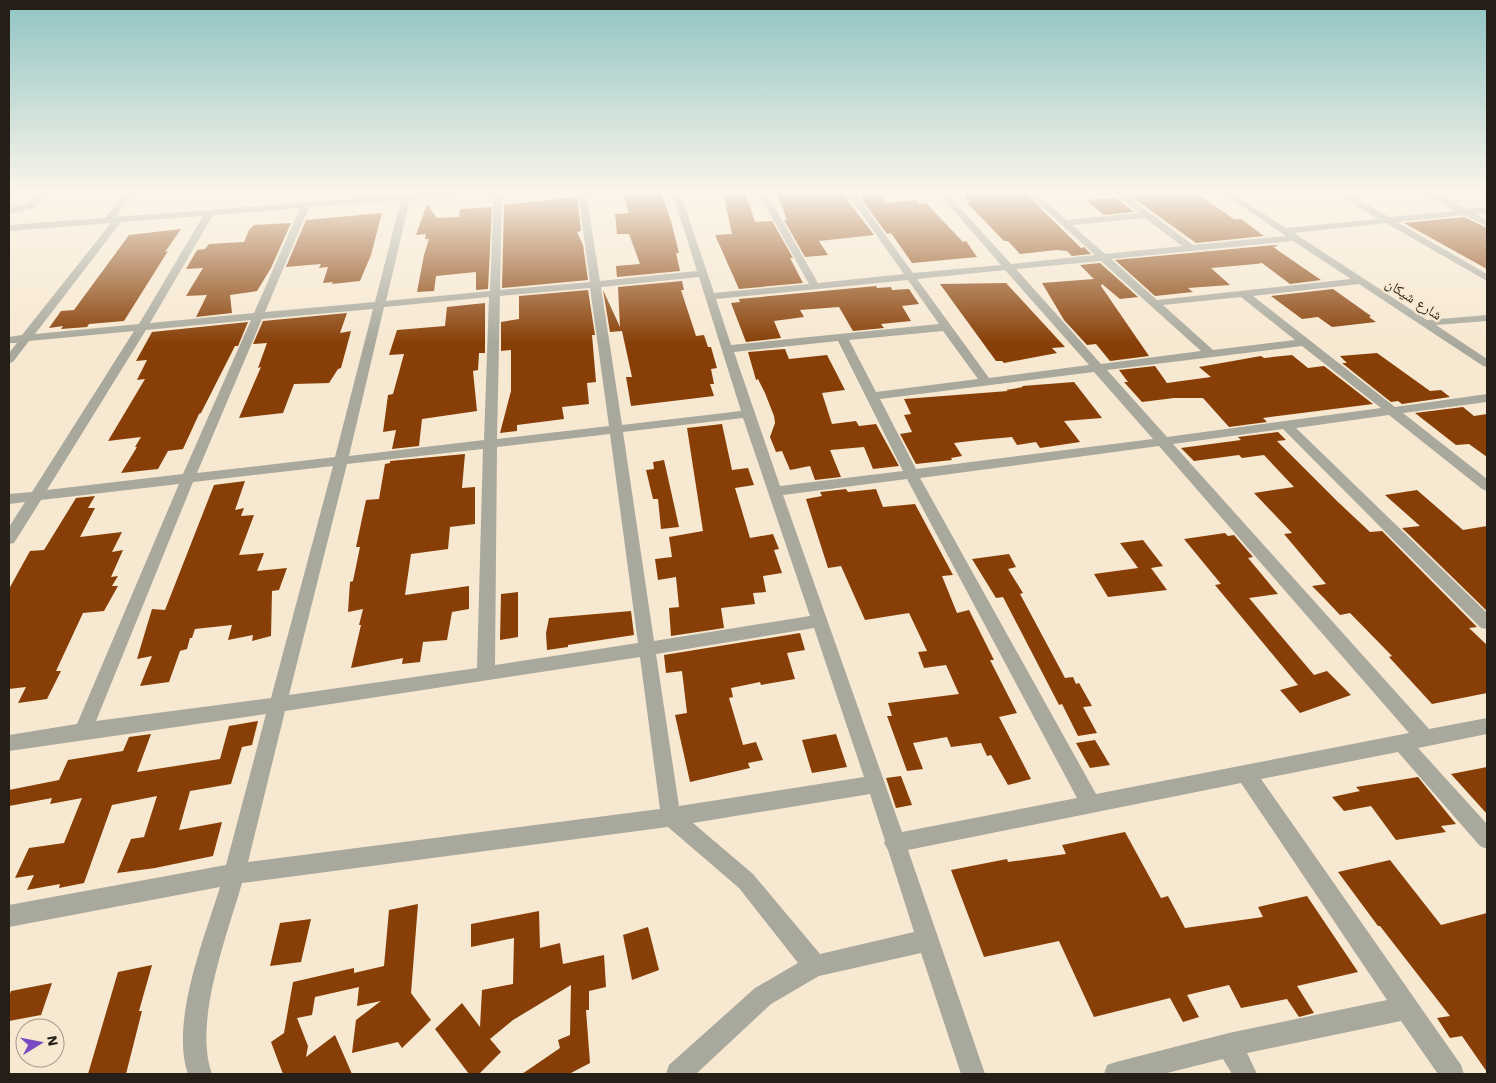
<svg xmlns="http://www.w3.org/2000/svg" width="1496" height="1083" font-family="'Work Sans','Noto Naskh Arabic',sans-serif">
  <style>
    .building { fill: #873f07 }
    .lines { fill: none; stroke-linecap: round; stroke-linejoin: round }
    .minor { fill: #a8a89d; fill-rule: evenodd }
    .labels { text-anchor: middle; stroke-width: 5; stroke-linejoin: round; paint-order: stroke }
    .far-street-label { font-size: 14px; fill: #251f17; stroke: #f7e8d1 }
  </style>
  <rect width="100%" height="100%" fill="#f7e8d1"/>
  <g class="building">
    <polygon points="723,192 745,192 755,222 772,221 793,258 790,258 803,283 739,289 715,235 732,234"/>
    <polygon points="841,192 874,235 819,241 828,255 805,257 784,220 787,220 777,193"/>
    <polygon points="965,192 1024,192 1081,248 1084,247 1091,254 1072,256 1067,251 1056,250 1020,254 1008,241 1004,241 967,203 970,203 964,196 968,196"/>
    <polygon points="1194,192 1234,219 1241,219 1264,236 1196,243 1132,197"/>
    <polygon points="661,193 671,221 679,253 676,253 680,271 617,277 616,266 640,264 629,234 617,234 615,214 629,213 624,196"/>
    <polygon points="879,195 886,203 916,200 920,204 926,203 963,242 966,241 977,257 912,263 891,233 887,234 860,197"/>
    <polygon points="577,197 581,231 577,232 583,245 588,280 502,288 504,205"/>
    <polygon points="1116,198 1134,212 1104,215 1086,200"/>
    <polygon points="427,204 437,218 459,217 460,209 492,207 488,289 476,290 476,272 436,276 434,291 417,292 424,255 429,239 425,239 426,234 416,235"/>
    <polygon points="382,213 371,255 360,281 332,284 333,282 323,283 328,267 319,268 321,264 286,267 306,220"/>
    <polygon points="1464,217 1487,228 1487,269 1404,223"/>
    <polygon points="291,223 271,268 257,291 230,295 232,313 196,317 207,295 186,296 203,268 186,269 197,250 205,249 209,244 244,242 249,230 254,225"/>
    <polygon points="181,229 165,252 168,251 124,321 89,324 87,327 61,329 63,326 49,328 61,311 74,310 129,235"/>
    <polygon points="1276,245 1278,246 1273,247 1321,280 1290,284 1262,263 1256,264 1211,268 1230,285 1188,288 1193,292 1155,296 1115,260"/>
    <polygon points="1100,263 1138,297 1120,299 1102,284 1101,286 1149,356 1110,361 1096,344 1087,345 1064,320 1042,283 1094,279 1080,265"/>
    <polygon points="682,281 684,290 681,290 696,336 704,335 708,347 711,347 717,368 711,369 714,384 710,384 714,396 631,406 626,377 632,377 622,331 610,332 603,290 620,327 618,287"/>
    <polygon points="1006,283 1065,347 1052,348 1057,353 1004,363 1002,361 996,361 940,284"/>
    <polygon points="876,286 877,288 891,287 892,290 909,289 919,304 902,306 911,321 881,324 884,328 853,331 839,307 800,310 804,317 774,321 781,338 746,342 731,303 740,302 739,299"/>
    <polygon points="1333,289 1371,316 1369,317 1376,322 1332,327 1318,317 1302,319 1271,296"/>
    <polygon points="588,290 595,335 592,335 596,382 587,383 589,404 562,407 564,419 517,425 517,431 500,433 511,391 511,350 501,351 501,322 519,319 519,296"/>
    <polygon points="485,303 485,353 479,353 478,370 473,371 477,411 422,419 419,446 392,449 396,430 383,432 388,395 393,394 404,354 389,355 397,330 445,326 447,307"/>
    <polygon points="347,313 340,333 351,331 341,368 338,369 329,383 294,384 283,413 239,418 261,367 258,368 267,343 253,344 263,321"/>
    <polygon points="248,322 238,346 235,346 201,413 199,414 183,449 168,451 158,469 121,473 137,447 135,447 141,437 108,441 145,379 137,380 147,360 136,361 152,332"/>
    <polygon points="785,349 789,359 827,355 845,390 822,393 832,424 856,421 859,426 876,424 899,466 873,469 864,447 830,450 841,477 815,480 810,466 790,470 782,451 776,452 770,437 775,423 774,416 765,393 758,379 756,380 748,352"/>
    <polygon points="1377,353 1430,391 1441,390 1450,397 1402,404 1398,401 1391,402 1342,363 1347,363 1340,356"/>
    <polygon points="1292,355 1308,368 1324,366 1373,404 1263,418 1267,422 1229,427 1203,398 1174,398 1142,402 1124,382 1128,382 1119,370 1155,366 1167,383 1211,377 1199,367 1261,356 1264,358"/>
    <polygon points="1074,382 1102,418 1064,421 1080,442 1040,448 1036,442 1017,445 1012,437 979,440 954,443 962,456 951,458 952,460 916,464 900,434 912,432 904,415 911,414 904,399 1008,391 1006,390 1023,387 1022,386"/>
    <polygon points="1463,407 1474,416 1487,414 1487,457 1469,444 1456,445 1415,413"/>
    <polygon points="722,424 732,470 748,468 754,485 735,488 750,538 773,534 779,549 774,550 782,573 763,576 766,592 753,593 755,604 721,608 724,628 671,636 669,608 679,607 676,577 658,580 655,559 672,557 669,537 703,531 687,428"/>
    <polygon points="1278,432 1286,440 1277,441 1338,502 1370,532 1382,531 1477,627 1469,628 1487,645 1487,693 1432,704 1389,657 1392,656 1350,613 1340,615 1324,598 1312,586 1326,584 1284,534 1292,533 1254,493 1294,487 1264,455 1242,458 1239,455 1194,461 1181,448 1241,440 1238,437"/>
    <polygon points="465,454 462,488 475,487 475,524 450,527 448,549 411,554 405,595 469,586 469,609 452,612 447,640 423,642 420,662 402,664 403,658 351,668 361,625 359,625 363,609 348,612 350,582 353,581 360,547 356,547 366,500 379,499 385,464 390,463 390,461"/>
    <polygon points="664,460 679,527 661,529 658,499 653,499 646,470 654,469 653,462"/>
    <polygon points="245,481 235,510 244,508 241,516 254,515 239,555 264,553 257,571 287,568 279,590 272,591 271,636 252,641 253,635 228,640 232,625 195,629 192,638 190,638 187,649 180,651 169,682 140,686 152,656 137,659 152,609 165,610 214,485"/>
    <polygon points="846,489 848,492 876,489 883,507 915,504 953,575 942,576 957,613 969,610 994,660 990,660 1017,713 999,717 1031,779 1008,785 991,755 987,756 981,743 951,747 947,737 913,743 923,769 907,771 887,716 892,716 888,703 959,694 946,665 924,668 918,652 927,651 909,613 865,620 841,566 828,568 806,499 822,496 820,492"/>
    <polygon points="1417,490 1463,530 1487,526 1487,611 1402,528 1420,526 1385,495"/>
    <polygon points="95,496 88,508 95,508 80,537 122,532 112,552 123,550 111,577 118,576 112,586 118,586 104,611 83,613 56,671 61,671 47,699 18,703 26,687 9,689 9,589 30,551 44,550 76,498"/>
    <polygon points="1225,533 1228,536 1234,535 1253,557 1248,558 1278,594 1249,598 1314,675 1327,671 1351,695 1300,713 1280,690 1298,685 1215,585 1221,584 1184,539"/>
    <polygon points="1143,540 1163,566 1151,568 1167,590 1108,597 1094,574 1138,568 1120,543"/>
    <polygon points="1009,554 1016,567 1008,569 1023,593 1020,594 1065,678 1073,677 1076,684 1079,683 1092,706 1083,707 1097,733 1078,736 1062,704 1059,705 1003,597 996,598 972,559"/>
    <polygon points="518,592 518,637 500,640 501,594"/>
    <polygon points="631,611 634,635 568,645 568,647 547,650 546,633 549,618"/>
    <polygon points="800,633 805,650 787,653 795,679 761,685 760,682 731,688 733,697 729,698 743,745 756,742 763,760 748,763 750,768 690,782 675,715 687,713 682,671 666,673 664,655"/>
    <polygon points="258,721 252,745 242,747 231,784 190,791 179,830 222,822 213,856 155,868 117,873 131,839 144,837 157,796 112,805 84,883 59,888 60,884 27,890 34,875 15,878 29,848 64,843 82,798 50,804 52,798 9,806 9,790 59,780 68,760 123,751 129,737 151,734 137,772 220,759 229,726"/>
    <polygon points="836,734 847,767 812,773 802,740"/>
    <polygon points="1095,740 1110,765 1090,768 1076,743"/>
    <polygon points="1487,767 1487,814 1451,774"/>
    <polygon points="901,776 912,805 896,808 886,778"/>
    <polygon points="1418,777 1456,824 1441,826 1446,832 1396,840 1371,806 1344,811 1332,797 1360,791 1356,787"/>
    <polygon points="1125,832 1161,898 1168,896 1185,928 1263,917 1258,907 1307,896 1358,972 1297,986 1314,1013 1299,1017 1287,999 1241,1008 1229,985 1187,995 1199,1017 1183,1022 1170,998 1094,1017 1059,941 984,957 951,870 1007,859 1008,862 1066,854 1062,845"/>
    <polygon points="1390,860 1441,925 1487,913 1487,1072 1462,1036 1450,1038 1437,1018 1450,1016 1380,926 1378,926 1338,872"/>
    <polygon points="418,904 411,993 431,1020 402,1048 398,1042 352,1053 356,1020 381,1001 357,1006 359,987 315,997 312,1015 297,1018 308,1046 306,1057 335,1035 352,1074 283,1074 271,1042 284,1033 293,982 354,968 354,973 384,966 389,910"/>
    <polygon points="539,911 540,948 560,943 563,964 604,955 606,987 589,991 589,1010 586,1010 590,1063 569,1074 522,1074 560,1048 558,1040 570,1035 571,985 513,1020 490,1039 501,1052 479,1074 469,1074 435,1029 462,1003 480,1027 482,990 513,984 514,938 471,947 471,924"/>
    <polygon points="311,919 301,962 270,966 280,923"/>
    <polygon points="648,927 659,970 632,980 623,935"/>
    <polygon points="152,965 139,1011 142,1011 126,1074 88,1074 118,972"/>
    <polygon points="52,983 41,1015 9,1021 9,997 11,991"/>
  </g>
  <g class="lines">
    <g class="minor">
      <polygon points="41,192 50,192 33,208 9,214 9,208 27,204"/>
      <path d="M126,192H134L115,217L443,192H476L472,195L410,199L386,301L490,291L494,192H502L500,290L590,282L578,192H586L600,281L697,271L672,192H680L714,293L809,284L758,192H766L818,283L904,274L846,192H854L913,273L1001,265L938,192H946L1011,264L1095,255L1026,192H1035L1067,220L1139,213L1113,192H1122L1193,245L1286,236L1221,192H1230L1286,228L1378,219L1334,192H1344L1389,217L1455,211L1421,192H1431L1467,209L1487,207V213L1476,214L1487,220V226L1464,215L1397,222L1487,274V281L1386,223L1294,233L1427,320L1487,315V321L1436,325L1487,359V367L1483,366L1359,284L1253,296L1395,407L1487,394V402L1403,413L1487,479V491L1482,489L1389,415L1296,428L1487,613V629L1481,628L1283,429L1173,444L1429,729L1487,718V734L1418,748L1487,824V849L1480,846L1398,752L1261,779L1461,1065L1464,1074H1438L1401,1021L1247,1053L1257,1074H1232L1223,1059L1163,1074H1104L1107,1065L1116,1062L1229,1033L1387,1000L1241,783L908,850L985,1074H961L921,953L819,976L771,1004L696,1074H666L669,1065L755,988L798,963L739,888L668,827L242,883C227,936 193,1022 212,1074H188C170,1023 204,939 220,887L9,927V905L226,865L266,714L9,751V735L77,724L179,484L41,500L14,543L9,544V527L25,502L9,504V494L32,492L134,331L29,341L13,362L9,363V353L17,343H9V337L22,335L111,223L9,231V225L105,218ZM401,200L375,302L265,312L309,207ZM300,208L254,313L150,323L213,215ZM203,216L139,324L35,334L121,222ZM1145,218L1182,246L1105,254L1072,225ZM1293,241L1351,279L1157,300L1111,259ZM1101,261L1201,351L1101,364L1016,269ZM1005,270L1089,365L989,378L917,279ZM699,277L741,411L622,425L601,287ZM908,280L939,324L731,345L716,299ZM590,288L609,426L497,439L500,296ZM489,297L484,440L349,456L384,307ZM1241,297L1295,340L1213,350L1163,305ZM373,309L335,457L197,473L262,319ZM251,320L183,474L47,490L146,330ZM943,331L978,379L876,392L849,340ZM838,341L903,471L780,486L734,352ZM1302,346L1381,408L1167,437L1107,370ZM1094,372L1153,439L916,469L880,399ZM743,418L810,616L654,641L623,432ZM610,434L638,643L495,665L497,447ZM1159,446L1409,733L1096,794L920,478ZM483,449L477,668L289,695L347,464ZM333,466L271,698L96,721L193,482ZM907,479L1077,798L902,832L783,495ZM814,628L864,777L679,806L656,654ZM640,657L660,809L248,862L285,711ZM870,794L885,841L884,843L888,850L914,932L820,954L753,874L693,823Z"/>
    </g>
  </g>
  <linearGradient id="sky" x2="0" y2="1"><stop stop-color="#90c4c4"/><stop offset="0.56" stop-color="#fbf5ea"/><stop offset="1" stop-color="#fbf5ea" stop-opacity="0"/></linearGradient>
  <rect width="1496" height="343" fill="url(#sky)"/>
  <g class="labels">
    <g class="far-street-label">
      <text transform="translate(1414 299) rotate(33)" y="5">شارع شيكان</text>
    </g>
  </g>
  <rect width="1496" height="1083" fill="none" stroke="#251f17" stroke-width="20"/>
  <g transform="translate(40 1043) rotate(80)"><circle r="24" fill="#f7e8d1" stroke="#a39887"/>
  <path d="M0-4L9 19L0 12L-9 19Z" fill="#7a4ac2"/>
  <text y="-8" font-size="14" font-weight="bold" text-anchor="middle" fill="#251f17">N</text>
  </g>
</svg>
